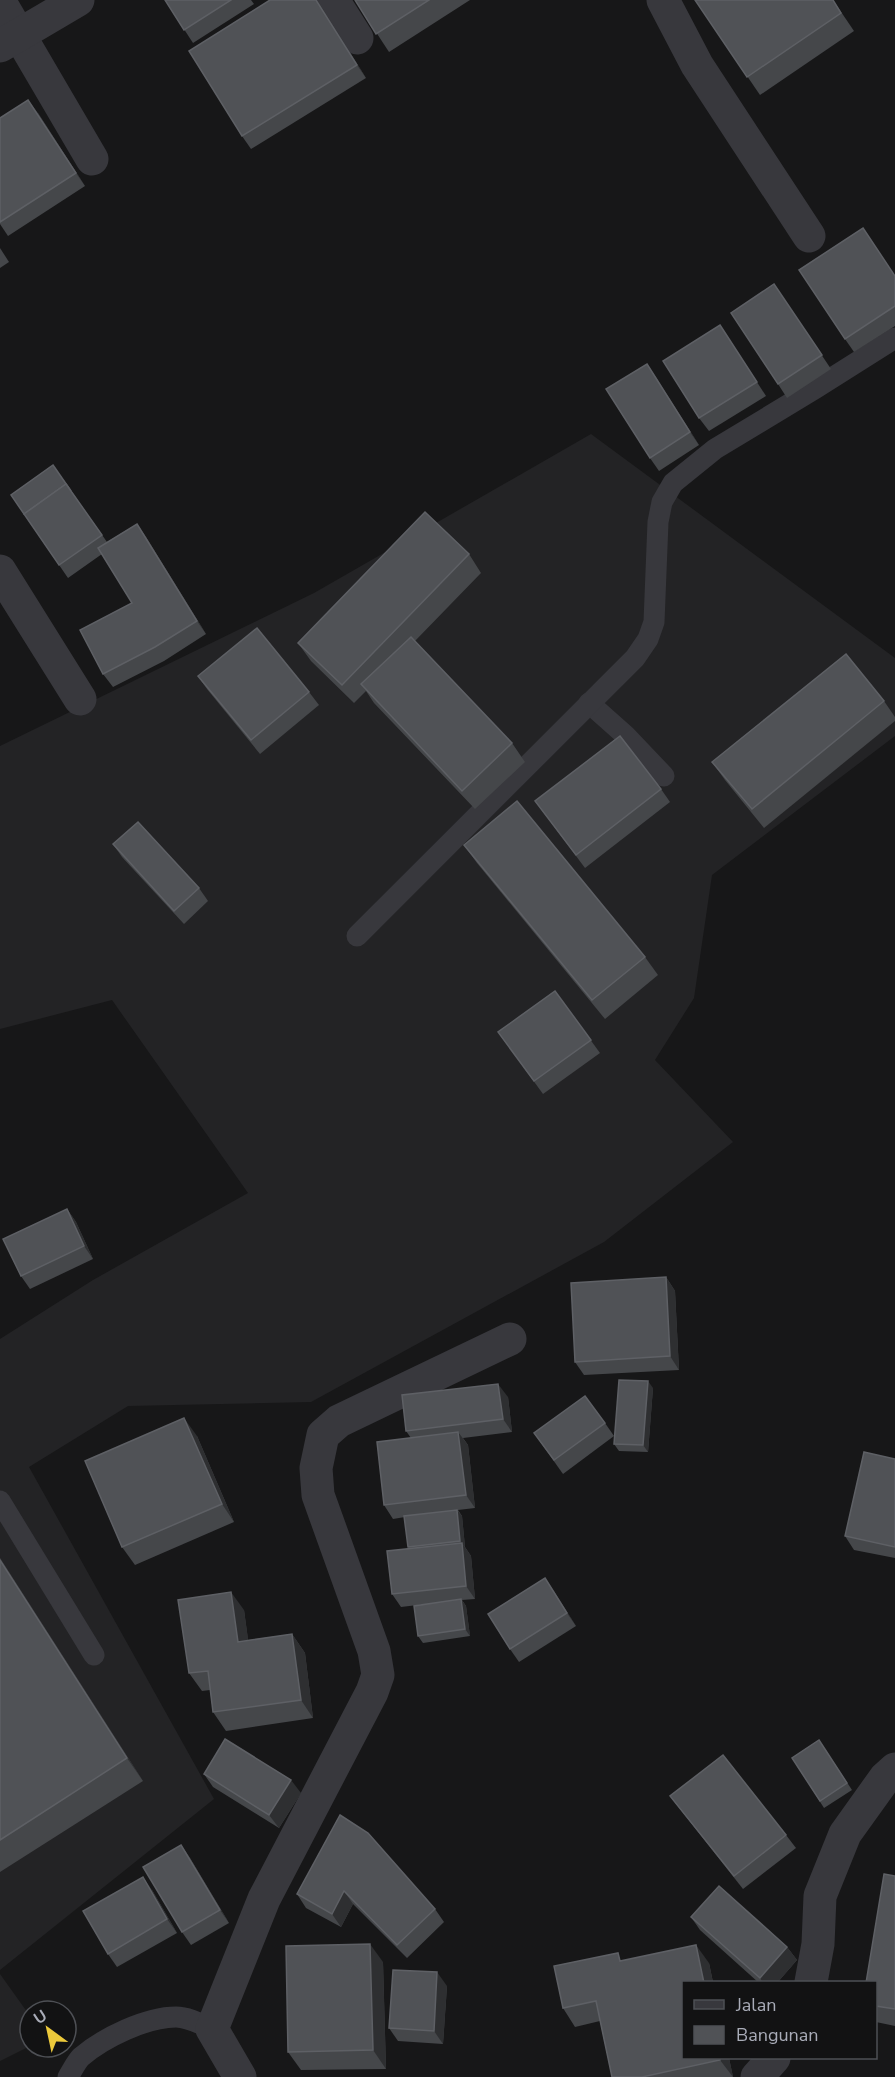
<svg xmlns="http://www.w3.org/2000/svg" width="895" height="2077" font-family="'Nunito Sans',sans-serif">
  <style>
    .built { fill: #232325 }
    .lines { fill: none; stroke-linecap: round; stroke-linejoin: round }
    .service { stroke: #38383d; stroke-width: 21 }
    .minor { stroke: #38383d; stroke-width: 33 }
    .wall { fill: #45474a }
    .shaded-wall { fill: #2e2f31 }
    .building { fill: #505256; stroke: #5e6065; stroke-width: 1.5 }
  </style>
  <rect width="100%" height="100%" fill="#171718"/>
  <g class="built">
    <polygon points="591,434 895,658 895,736 712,875 694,998 655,1060 733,1142 604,1242 311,1402 128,1406 29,1467 214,1799 0,1970 0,1339 93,1280 248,1193 112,1000 0,1029 0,746 314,593"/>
    <polygon points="0,1974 30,2016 30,2046 0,2061"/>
  </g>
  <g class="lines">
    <g class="service">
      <polyline points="589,703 625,735 664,776"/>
      <polyline points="357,936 635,658 648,639 654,622 658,522 662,502 673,483 715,449 816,388 895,338"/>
      <polyline points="0,1501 94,1655"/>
      <path d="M68,2077C72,2071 76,2062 81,2057C103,2038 146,2017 176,2017C188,2017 201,2024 212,2029"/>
    </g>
    <g class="minor">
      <polyline points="333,0 357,38"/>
      <polyline points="663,0 697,65 809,236"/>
      <polyline points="0,2 92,159"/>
      <polyline points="0,46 78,0"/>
      <polyline points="0,571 80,699"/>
      <polyline points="811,1982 818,1944 820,1896 845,1834 885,1778 895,1769"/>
      <polyline points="240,2077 212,2029 264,1899 372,1692 378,1675 374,1651 318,1495 316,1468 323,1435 339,1421 510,1339"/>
      <polyline points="757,2077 774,2058"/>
    </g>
  </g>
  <g class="wall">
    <polygon points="165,0 251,0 254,4 193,43"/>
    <polygon points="270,0 317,0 366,78 251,149 242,136"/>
    <polygon points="355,0 470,0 389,52"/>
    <polygon points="695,0 833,0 854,31 760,95"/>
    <polygon points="38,113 85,186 8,236 0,224 0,118"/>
    <polygon points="0,248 9,262 0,268"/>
    <polygon points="895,275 895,326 854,352 845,339"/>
    <polygon points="774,284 831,369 787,398 778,384"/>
    <polygon points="720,325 766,396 709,431 699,418"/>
    <polygon points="647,364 699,445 659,471 650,458"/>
    <polygon points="53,465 107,542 137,524 146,537 206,634 164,661 113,687 103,674 132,603 102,554 68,578 11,495"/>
    <polygon points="469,554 481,573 415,641 512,743 525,762 475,809 374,703 366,691 354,703 311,661 298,643"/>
    <polygon points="198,676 309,692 319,705 260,754 207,689"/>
    <polygon points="884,701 895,717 895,721 764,828 725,780 712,762"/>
    <polygon points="661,789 670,802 585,868 535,801"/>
    <polygon points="113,844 199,888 208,901 184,924 122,857"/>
    <polygon points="464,845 645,957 658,975 605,1019 477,863"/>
    <polygon points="555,991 600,1053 543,1094 498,1032"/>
    <polygon points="67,1209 76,1222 93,1259 30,1289 21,1276"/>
    <polygon points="666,1277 675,1291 679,1370 584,1375 575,1362"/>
    <polygon points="653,1388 648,1452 619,1451 614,1444"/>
    <polygon points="508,1397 512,1432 463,1438 468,1445 475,1508 458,1510 462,1516 465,1547 471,1556 475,1599 462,1600 466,1606 470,1636 423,1643 418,1636 426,1604 401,1607 392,1594 409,1549 408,1547 405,1517 393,1519 384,1505 411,1438 406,1431"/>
    <polygon points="605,1423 614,1436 563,1474 534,1433"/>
    <polygon points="197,1436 234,1522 135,1565 122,1547"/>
    <polygon points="895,1459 895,1558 854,1550 845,1536"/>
    <polygon points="0,1558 143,1781 0,1872"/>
    <polygon points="545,1578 576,1626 519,1662 510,1649"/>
    <polygon points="244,1610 248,1640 292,1634 305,1653 313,1718 226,1731 213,1712 210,1690 202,1691 189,1673"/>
    <polygon points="819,1740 852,1790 824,1808 792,1758"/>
    <polygon points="204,1774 301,1793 279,1828 213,1787"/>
    <polygon points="670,1796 786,1835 796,1848 743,1889 680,1809"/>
    <polygon points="340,1815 435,1909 444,1922 407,1958 353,1904 341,1927 306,1908 297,1894"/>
    <polygon points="181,1845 190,1858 229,1923 191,1945 182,1932"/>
    <polygon points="895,1876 895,2026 876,2022 876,1983"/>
    <polygon points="152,1890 177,1933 117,1967 108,1954"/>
    <polygon points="691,1917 787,1947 797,1960 777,1983 759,1983 700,1930"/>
    <polygon points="624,1960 709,1963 733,2077 612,2077 600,2021 575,2027 563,2008"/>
    <polygon points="383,1962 386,2069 301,2070 288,2052"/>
    <polygon points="447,1986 443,2044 398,2041 389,2028"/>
  </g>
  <g class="shaded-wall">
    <polygon points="316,0 317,0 366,78 357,65"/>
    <polygon points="28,100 38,113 85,186 76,173"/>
    <polygon points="647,364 656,377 699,445 690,432"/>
    <polygon points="137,524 146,537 206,634 197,621"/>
    <polygon points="67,1209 76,1222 93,1259 84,1246"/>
    <polygon points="666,1277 675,1291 679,1370 670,1356"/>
    <polygon points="648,1381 653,1388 648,1452 643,1445"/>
    <polygon points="498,1384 508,1397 512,1432 503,1419"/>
    <polygon points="184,1418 197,1436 234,1522 222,1504"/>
    <polygon points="458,1432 468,1445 475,1508 466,1495"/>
    <polygon points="457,1510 462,1516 465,1547 460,1541"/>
    <polygon points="462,1543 471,1556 475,1599 466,1586"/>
    <polygon points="0,1558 143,1781 127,1758 0,1560"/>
    <polygon points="545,1578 554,1591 576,1626 567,1613"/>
    <polygon points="231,1592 244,1610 251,1660 238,1642"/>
    <polygon points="461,1599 466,1606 470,1636 465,1629"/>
    <polygon points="292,1634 305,1653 313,1718 301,1700"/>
    <polygon points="291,1780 301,1793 279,1828 269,1815"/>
    <polygon points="181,1845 190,1858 229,1923 220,1910"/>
    <polygon points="143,1877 152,1890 177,1933 167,1919"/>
    <polygon points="344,1891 353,1904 341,1927 332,1914"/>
    <polygon points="370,1944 383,1962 386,2069 373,2050"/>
    <polygon points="696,1945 709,1963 713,1983 704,1983"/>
    <polygon points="787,1947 797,1960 777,1983 763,1983 760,1978"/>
    <polygon points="437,1972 447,1986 443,2044 434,2031"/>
    <polygon points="720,2058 729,2058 733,2077 720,2060"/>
  </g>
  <g class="building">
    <polygon points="165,0 231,0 184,30"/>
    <polygon points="270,0 316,0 357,65 242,136 189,51"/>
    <polygon points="355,0 429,0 376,34"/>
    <polygon points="695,0 833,0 841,13 747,77"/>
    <polygon points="28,100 76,173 0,222 0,118"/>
    <polygon points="863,228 895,276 895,306 845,339 799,270"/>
    <polygon points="774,284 822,355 778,384 731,313"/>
    <polygon points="720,325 757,382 699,418 663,361"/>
    <polygon points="647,364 690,432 650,458 606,389"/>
    <polygon points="53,465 71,491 66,484 24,514 11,495"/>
    <polygon points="66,484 102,535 59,565 24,514"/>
    <polygon points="425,512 469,554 342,685 298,643"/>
    <polygon points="137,524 197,621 155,647 103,674 80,630 132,603 98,548"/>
    <polygon points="257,628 309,692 251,740 198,676"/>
    <polygon points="411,637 512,743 462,791 361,684"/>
    <polygon points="846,654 884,701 752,809 712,762"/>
    <polygon points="620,736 661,789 576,855 535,801"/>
    <polygon points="517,801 645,957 592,1000 464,845"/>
    <polygon points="138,822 199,888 174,911 113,844"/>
    <polygon points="555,991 591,1040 534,1081 498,1032"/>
    <polygon points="67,1209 84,1246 21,1276 3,1239"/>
    <polygon points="666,1277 670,1356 575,1362 571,1283"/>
    <polygon points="619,1380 648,1381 643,1445 614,1444"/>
    <polygon points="498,1384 503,1419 406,1431 402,1395"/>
    <polygon points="585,1396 605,1423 554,1460 534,1433"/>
    <polygon points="184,1418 222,1504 122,1547 85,1461"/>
    <polygon points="458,1432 466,1495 384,1505 377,1442"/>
    <polygon points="864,1452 895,1459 895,1547 845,1536"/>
    <polygon points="457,1510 460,1541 408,1547 404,1516"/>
    <polygon points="462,1543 466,1586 392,1594 387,1551"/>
    <polygon points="0,1560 127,1758 0,1840"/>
    <polygon points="545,1578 567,1613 510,1649 488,1614"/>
    <polygon points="231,1592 238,1642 292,1634 301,1700 213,1712 208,1671 189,1673 178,1600"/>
    <polygon points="461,1599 465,1629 418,1636 414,1606"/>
    <polygon points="225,1739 291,1780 269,1815 204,1774"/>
    <polygon points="819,1740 847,1783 820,1801 792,1758"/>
    <polygon points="723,1755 786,1835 734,1876 670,1796"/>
    <polygon points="340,1815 368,1833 435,1909 397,1945 344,1891 332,1914 297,1894"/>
    <polygon points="181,1845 220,1910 182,1932 143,1867"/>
    <polygon points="884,1874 895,1876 895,2009 876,2006 876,1983 866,1983"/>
    <polygon points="143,1877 167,1919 108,1954 83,1911"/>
    <polygon points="719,1886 787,1947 760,1978 691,1917"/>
    <polygon points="370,1944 373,2050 288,2052 286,1946"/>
    <polygon points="696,1945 704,1983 684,1983 684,2058 720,2058 720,2060 642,2077 612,2077 596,2001 563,2008 554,1966 618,1953 620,1961"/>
    <polygon points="393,1970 437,1972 434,2031 389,2028"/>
  </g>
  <rect x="682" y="1981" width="195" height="78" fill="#121213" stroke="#4e5055" stroke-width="1.5"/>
  <rect x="694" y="2000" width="30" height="9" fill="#38383d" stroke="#4e5055" stroke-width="1.5"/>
  <text x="736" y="2011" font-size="18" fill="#a9acb8">Jalan</text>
  <rect x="694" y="2026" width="30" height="18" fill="#505256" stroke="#4e5055" stroke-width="1.5"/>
  <text x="736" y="2041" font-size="18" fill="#a9acb8">Bangunan</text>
  <g transform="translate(48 2029) rotate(327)"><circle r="28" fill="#121213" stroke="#4e5055" stroke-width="1.5"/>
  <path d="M0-4.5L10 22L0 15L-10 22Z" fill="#ecc93b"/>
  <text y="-9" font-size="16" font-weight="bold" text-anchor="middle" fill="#a9acb8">U</text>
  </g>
</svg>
